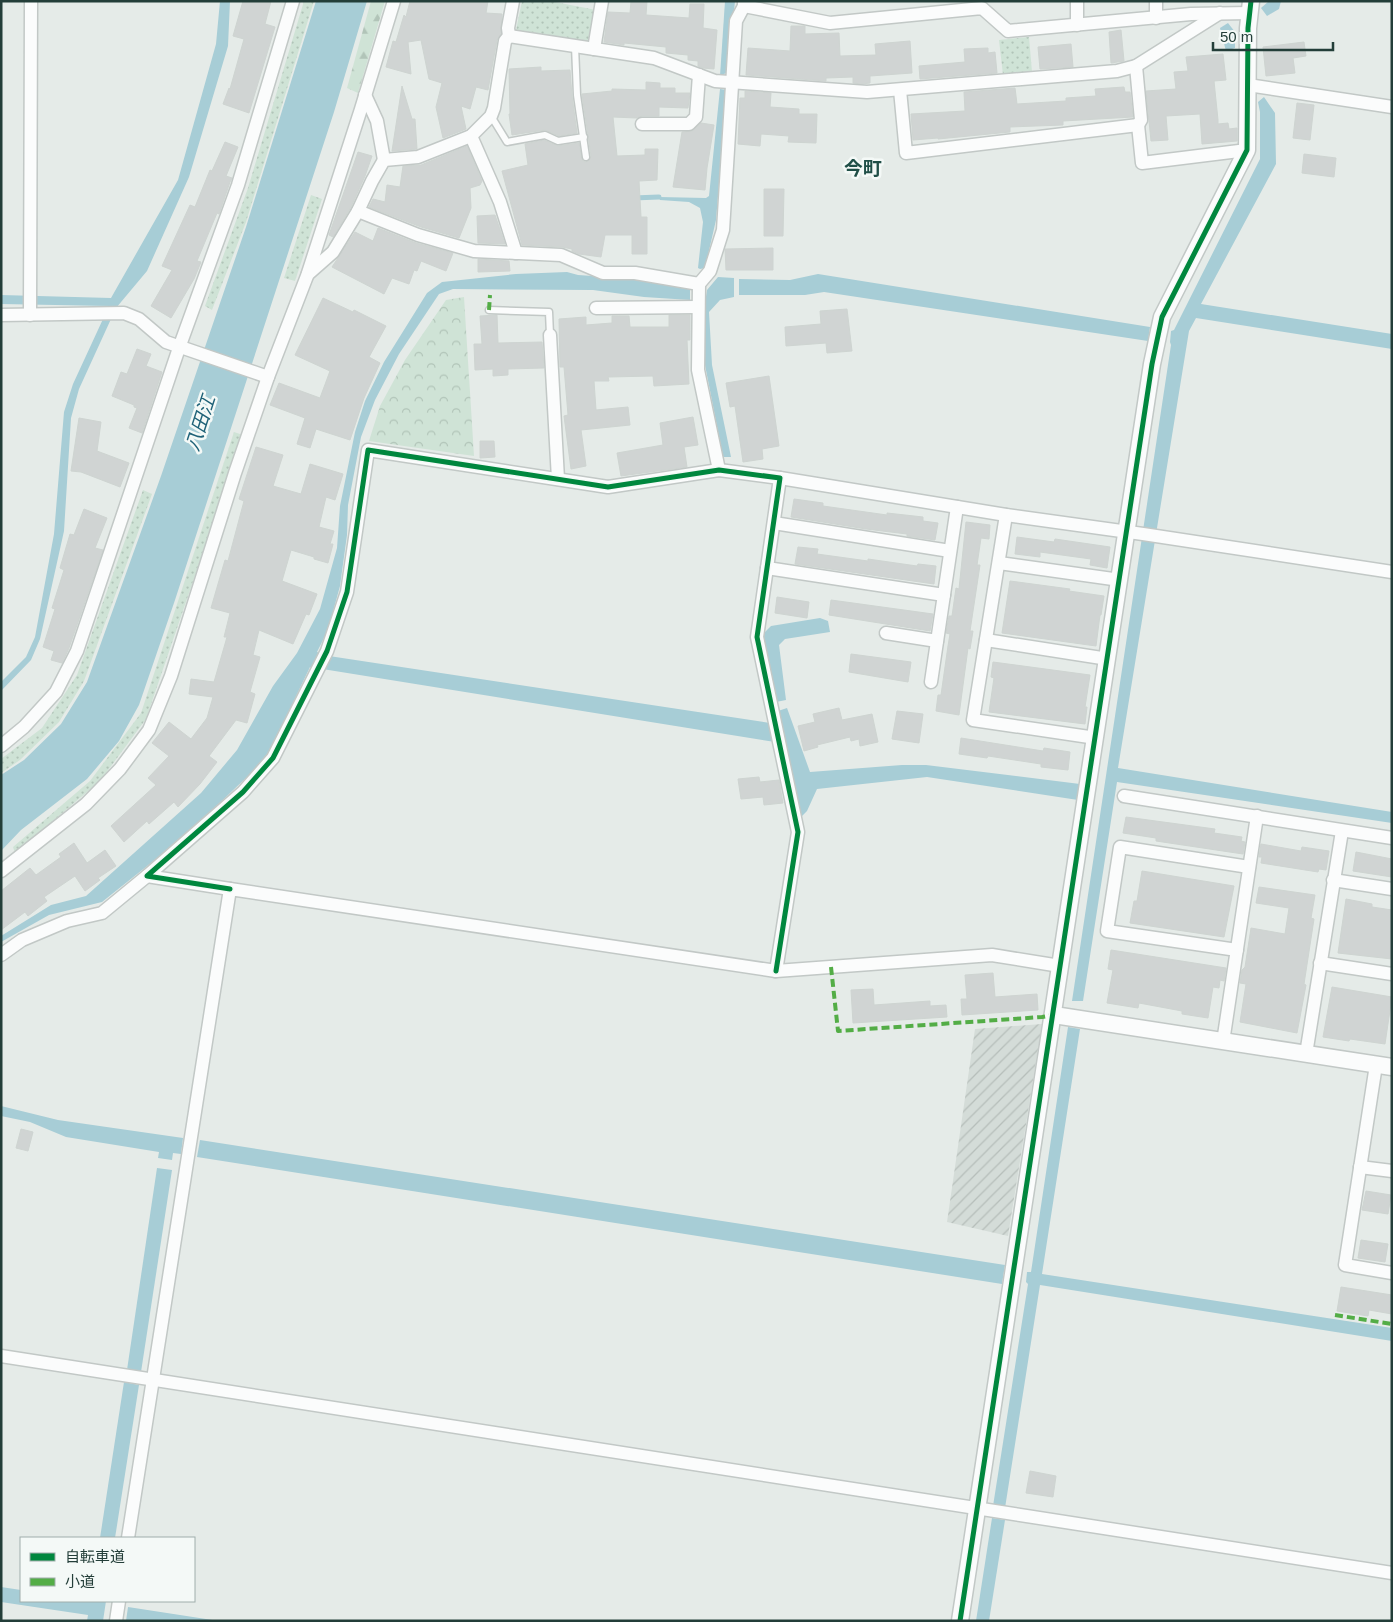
<svg xmlns="http://www.w3.org/2000/svg" width="1393" height="1622" font-family="Arial,'Noto Sans JP',sans-serif">
  <style>
    .industrial { fill: url(#industrial-furrows) }
    .grass { fill: url(#grass-dots) }
    .forest { fill: url(#forest-firs) }
    .park { fill: url(#park-crowns) }
    .water { fill: #a7cdd6 }
    .lines { fill: none; stroke-linecap: round; stroke-linejoin: round }
    .stream { stroke: #a7cdd6; stroke-width: 5 }
    .building { fill: #d0d4d3; stroke: #ced4d1 }
    .service-casing { stroke: #c2c8c6; stroke-width: 9 }
    .minor-casing { stroke: #c2c8c6; stroke-width: 15 }
    .tertiary-casing { stroke: #c2c8c6; stroke-width: 19 }
    .service { stroke: #fbfcfc; stroke-width: 6 }
    .minor { stroke: #fbfcfc; stroke-width: 12 }
    .tertiary { stroke: #fbfcfc; stroke-width: 16 }
    .quiet { stroke: #53ad46; stroke-width: 4; stroke-dasharray: 8 4; stroke-linecap: butt }
    .cycleway-casing { stroke: #f4f9f7; stroke-width: 8 }
    .cycleway { stroke: #00873e; stroke-width: 5 }
    .labels { text-anchor: middle; stroke-width: 5; stroke-linejoin: round; paint-order: stroke }
    .neighbourhood-label { font-size: 19px; font-weight: bold; fill: #204f47; stroke: #f4f9f7 }
    .water-label { font-size: 19px; font-style: italic; fill: #1f6278; stroke: #f4f9f7 }
  </style>
  <defs>
    <pattern id="industrial-furrows" width="10" height="10" patternUnits="userSpaceOnUse" patternTransform="scale(1.25)"><rect width="10" height="10" fill="#d4dcd8"/><path d="M-1 1l2-2M0 10L10 0M9 11l2-2" fill="none" stroke="#b6beba"/></pattern>
    <pattern id="grass-dots" width="8" height="8" patternUnits="userSpaceOnUse" patternTransform="scale(1.25)"><rect width="8" height="8" fill="#cfe3d6"/><path d="M2 2h.1M6 6h.1" fill="none" stroke="#b1c4b8" stroke-width="1.8" stroke-linecap="round"/></pattern>
    <pattern id="forest-firs" width="22" height="20" patternUnits="userSpaceOnUse" patternTransform="scale(1.25)"><rect width="22" height="20" fill="#cfe3d6"/><path d="M5 1l3.5 6h-7zM16 11l3.5 6h-7z" fill="#b1c4b8"/></pattern>
    <pattern id="park-crowns" width="20" height="18" patternUnits="userSpaceOnUse" patternTransform="scale(1.25)"><rect width="20" height="18" fill="#cfe3d6"/><path d="M2 6a3 3 0 1 1 6 0M12 15a3 3 0 1 1 6 0" fill="none" stroke="#b1c4b8"/></pattern>
  </defs>
  <rect width="100%" height="100%" fill="#e5ebe8"/>
  <polygon class="industrial" points="1042,1024 1008,1236 947,1222 975,1029"/>
  <g class="grass">
    <polygon points="304,1 314,1 246,222 212,310 205,306 248,188"/>
    <polygon points="522,1 550,1 596,10 589,45 516,30"/>
    <polygon points="1029,37 1032,72 1003,75 999,40"/>
    <polygon points="311,195 322,199 295,281 284,278"/>
    <polygon points="234,432 243,435 146,719 100,781 15,853 13,847 90,781 141,713"/>
    <polygon points="143,490 152,494 84,681 59,722 20,760 1,773 1,759 42,728 77,675"/>
  </g>
  <polygon class="forest" points="371,1 385,1 358,93 347,88"/>
  <polygon class="park" points="464,297 474,456 369,441 380,406 405,360 446,300"/>
  <g class="water">
    <polygon points="220,1 230,1 228,46 189,177 147,271 116,308 79,389 71,418 64,531 40,639 31,660 1,691 1,682 26,657 35,637 54,534 64,412 73,384 109,306 1,304 1,295 111,298 178,180 216,44"/>
    <polygon points="316,1 367,1 334,112 175,600 139,705 119,741 87,779 21,830 1,851 1,775 24,760 61,724 87,682 161,476 246,227"/>
    <polygon points="725,1 735,1 728,72 720,76"/>
    <polygon points="1269,1 1281,1 1279,9 1267,16 1261,8"/>
    <polygon points="1228,23 1235,32 1235,48 1226,51 1220,28"/>
    <polygon points="720,89 727,90 716,220 705,268 700,269 698,268 703,222 700,208 689,202 660,200 659,197 706,198 709,196"/>
    <polygon points="1264,97 1275,113 1276,164 1201,304 1392,334 1392,349 1196,318 1189,331 1118,768 1392,812 1392,823 1117,782 1083,1001 1072,1001 1171,345 1170,342 1171,331 1174,330 1260,159 1260,112 1258,102"/>
    <polygon points="567,272 578,275 637,279 690,289 690,300 644,297 593,290 453,289 439,294 399,354 375,400 361,437 348,505 347,535 340,586 328,630 317,652 329,656 770,723 778,711 787,708 810,772 902,765 926,765 1080,784 1078,800 927,777 817,789 807,811 801,817 775,742 310,667 270,751 249,775 186,835 102,902 49,915 1,942 1,936 51,905 86,896 201,793 237,750 273,686 297,653 320,609 337,548 340,506 355,432 365,401 384,362 427,293 442,282 516,274"/>
    <polygon points="818,274 1150,327 1148,341 824,292 805,295 739,295 739,279 790,280"/>
    <polygon points="718,277 734,278 734,297 720,300 709,312 712,365 731,457 723,457 705,365 703,316 707,290"/>
    <polygon points="820,618 828,621 830,632 785,639 779,645 786,700 776,702 763,634 771,626"/>
    <polygon points="1068,1027 1080,1029 1042,1274 1392,1328 1392,1341 1040,1285 1005,1508 993,1506 1028,1284 1026,1282 1027,1272 1031,1272"/>
    <polygon points="1,1106 58,1120 183,1138 181,1154 173,1153 172,1160 158,1158 159,1152 66,1137 30,1122 1,1116"/>
    <polygon points="200,1140 1005,1265 1002,1284 197,1157"/>
    <polygon points="157,1168 172,1170 141,1372 127,1370"/>
    <polygon points="124,1382 139,1385 115,1538 100,1538"/>
    <polygon points="992,1518 1005,1520 989,1621 976,1621"/>
    <polygon points="1,1587 21,1590 21,1601 106,1601 103,1621 87,1621 88,1615 1,1602"/>
    <polygon points="128,1607 219,1621 126,1621"/>
  </g>
  <g class="lines">
    <polyline class="stream" points="633,198 659,197"/>
  </g>
  <g class="building">
    <polygon points="243,1 271,1 265,24 275,27 249,113 223,104 229,88 230,89 244,39 233,36"/>
    <polygon points="410,1 488,1 486,13 502,14 501,34 497,40 488,90 476,87 470,109 461,106 466,129 443,138 436,107 442,83 429,79 421,40 408,42 411,74 386,67 393,41 396,42 404,15 406,17"/>
    <polygon points="631,1 647,1 646,15 689,18 690,4 704,4 703,28 717,30 714,69 703,68 698,66 698,61 688,60 688,55 666,53 666,47 624,43 624,45 604,42 608,12 630,13"/>
    <polygon points="791,26 805,26 805,34 839,33 840,56 876,55 875,44 910,41 912,73 870,76 870,83 862,84 853,83 853,77 826,78 826,81 746,75 748,48 790,51"/>
    <polygon points="1121,30 1124,61 1111,63 1109,32"/>
    <polygon points="1304,42 1306,56 1293,58 1295,73 1266,76 1263,47"/>
    <polygon points="1071,44 1073,67 1040,69 1038,47"/>
    <polygon points="988,48 988,53 995,52 997,73 920,79 919,66 965,62 964,49"/>
    <polygon points="1223,54 1226,80 1214,81 1218,120 1218,124 1228,123 1229,129 1237,128 1237,141 1202,144 1200,114 1166,116 1168,140 1151,141 1146,91 1176,89 1174,72 1188,71 1186,57"/>
    <polygon points="541,67 541,71 570,70 572,96 577,133 559,136 545,130 512,135 509,114 510,114 509,69"/>
    <polygon points="646,82 660,83 660,88 675,88 675,93 690,93 688,108 659,107 659,116 642,116 637,118 613,117 617,156 645,155 645,149 658,149 657,180 639,181 641,217 647,217 647,254 632,254 632,235 605,235 601,257 579,254 572,251 572,249 562,247 522,245 502,171 528,165 525,144 544,140 558,146 579,143 582,160 585,162 589,161 591,156 582,94 612,91 612,89 646,90"/>
    <polygon points="402,86 412,119 415,119 417,149 392,151"/>
    <polygon points="1124,87 1125,92 1130,92 1133,117 1063,121 1063,125 1010,127 1010,132 938,139 938,138 913,140 911,114 965,111 964,92 1015,88 1017,104 1066,101 1066,98 1096,96 1095,89"/>
    <polygon points="745,91 771,93 770,107 799,109 799,114 817,114 816,143 788,142 789,136 761,134 760,146 738,144 740,98 745,98"/>
    <polygon points="1297,103 1314,105 1310,140 1293,138"/>
    <polygon points="701,123 714,125 707,168 705,190 673,187 682,132 692,131"/>
    <polygon points="225,142 238,147 226,176 232,178 230,182 219,214 217,213 197,261 201,262 194,279 171,318 151,306 172,270 162,266 190,205 195,207 210,170 212,171"/>
    <polygon points="467,146 482,181 480,185 470,188 471,208 459,238 421,227 369,207 373,199 385,202 387,185 400,187 403,166 421,165"/>
    <polygon points="358,152 372,156 365,176 351,207 333,237 329,235"/>
    <polygon points="1304,154 1336,158 1334,177 1302,173"/>
    <polygon points="764,189 784,189 783,236 764,236"/>
    <polygon points="495,215 505,244 478,243 477,216"/>
    <polygon points="378,228 416,243 453,253 446,271 421,261 417,271 414,270 409,284 392,278 384,294 332,267 355,232 373,241"/>
    <polygon points="773,248 773,270 726,270 725,249"/>
    <polygon points="478,259 509,261 510,271 478,272"/>
    <polygon points="323,298 353,312 354,310 386,326 369,357 380,363 364,398 350,440 316,429 310,448 297,444 305,418 270,405 279,383 320,398 330,371 295,355"/>
    <polygon points="847,309 852,351 827,353 826,343 786,346 785,327 821,324 820,311"/>
    <polygon points="497,315 498,343 542,342 544,368 508,369 508,375 493,376 493,369 475,370 474,344 482,344 480,316"/>
    <polygon points="669,315 690,315 690,340 687,340 689,384 654,386 653,376 608,377 609,381 594,381 596,410 628,407 630,425 581,430 586,466 571,469 564,416 568,415 564,367 560,367 559,319 586,317 586,325 612,323 612,316 629,316 630,327 669,327"/>
    <polygon points="137,349 151,354 146,366 162,372 142,433 129,428 137,408 134,407 134,405 112,396 121,372 127,374"/>
    <polygon points="769,376 779,446 762,449 763,459 743,462 735,406 730,407 726,383"/>
    <polygon points="693,417 698,445 684,447 687,467 621,476 617,453 663,445 660,423"/>
    <polygon points="79,418 101,422 97,451 129,463 120,487 81,472 71,471"/>
    <polygon points="480,441 494,441 495,457 480,458"/>
    <polygon points="256,447 283,455 273,486 301,494 310,464 343,474 335,500 326,497 319,527 334,531 330,544 333,544 328,563 314,559 314,557 291,550 282,581 317,594 309,615 306,614 293,644 259,630 253,655 260,657 250,692 255,694 247,723 236,720 209,756 217,762 200,784 178,807 174,802 149,824 147,821 124,842 111,826 156,785 148,778 169,756 152,743 169,722 191,739 207,718 213,697 189,694 191,679 214,682 227,637 224,637 230,613 211,608 225,560 228,561 244,501 239,499"/>
    <polygon points="794,499 823,503 823,506 887,515 887,513 923,517 923,521 938,523 935,540 907,536 907,534 866,529 791,517"/>
    <polygon points="84,509 107,518 95,548 103,550 69,648 62,663 51,660 54,651 43,647 55,609 52,608 64,570 60,568 70,534 74,535"/>
    <polygon points="966,522 990,525 989,539 981,538 977,565 980,565 970,631 973,631 970,649 968,648 959,715 936,711 938,695 941,695 948,646 950,634 946,633 949,616 952,616 956,588 959,589"/>
    <polygon points="1017,537 1054,542 1055,539 1110,547 1107,568 1090,565 1091,559 1040,552 1040,557 1015,554"/>
    <polygon points="798,547 818,549 817,554 868,561 868,559 917,566 918,564 936,566 934,584 795,564"/>
    <polygon points="1010,581 1070,589 1069,591 1104,596 1101,615 1100,615 1096,646 1002,633"/>
    <polygon points="777,597 809,602 807,618 775,613"/>
    <polygon points="831,600 933,614 930,631 829,615"/>
    <polygon points="851,654 911,662 908,682 849,672"/>
    <polygon points="993,662 1090,675 1085,707 1087,707 1085,724 989,712 994,678 991,677"/>
    <polygon points="839,708 842,720 872,714 878,742 860,746 859,739 851,741 850,737 817,745 818,747 804,751 798,726 815,722 813,714"/>
    <polygon points="897,711 923,714 919,743 892,739"/>
    <polygon points="961,738 1043,751 1044,748 1070,752 1068,770 1041,767 1041,764 988,756 987,758 959,754"/>
    <polygon points="759,777 760,782 779,780 783,803 764,805 763,797 741,799 738,779"/>
    <polygon points="1126,817 1215,829 1214,833 1242,837 1241,841 1245,842 1243,854 1156,841 1156,838 1123,833"/>
    <polygon points="74,843 87,863 105,850 116,866 98,878 100,880 85,891 75,876 44,897 47,901 28,916 25,912 1,930 1,891 30,868 36,875 61,857 59,854"/>
    <polygon points="1261,844 1301,851 1302,847 1329,851 1326,870 1319,869 1318,872 1261,863 1262,857 1259,857"/>
    <polygon points="1356,852 1392,859 1392,877 1353,871"/>
    <polygon points="1142,871 1234,886 1224,937 1130,923 1134,901 1137,901"/>
    <polygon points="1259,887 1315,895 1311,918 1314,919 1304,984 1306,985 1297,1033 1240,1022 1246,984 1240,983 1242,970 1245,967 1251,928 1285,934 1289,908 1256,903"/>
    <polygon points="1346,899 1372,904 1372,907 1392,910 1392,959 1338,953"/>
    <polygon points="1111,950 1226,968 1224,981 1220,980 1219,988 1213,987 1208,1018 1182,1014 1182,1011 1139,1003 1138,1008 1107,1003 1113,970 1108,969"/>
    <polygon points="993,973 995,997 1037,994 1038,1010 962,1015 961,999 967,999 965,975"/>
    <polygon points="1332,987 1392,997 1385,1044 1350,1039 1349,1041 1323,1037"/>
    <polygon points="873,989 874,1005 930,1001 930,1006 946,1005 947,1017 853,1023 851,990"/>
    <polygon points="21,1129 33,1132 28,1151 16,1148"/>
    <polygon points="1366,1191 1391,1195 1388,1214 1362,1210"/>
    <polygon points="1361,1240 1388,1244 1385,1262 1358,1258"/>
    <polygon points="1341,1287 1392,1295 1392,1314 1369,1310 1368,1316 1337,1311"/>
    <polygon points="1030,1471 1056,1476 1053,1497 1026,1493"/>
  </g>
  <g class="lines">
    <defs>
      <g id="service">
        <polyline points="575,46 577,95 586,157"/>
        <polyline points="491,116 507,142 545,135 558,141 584,137"/>
        <polyline points="489,310 549,312 550,335"/>
      </g>
      <g id="minor">
        <polyline points="1077,1 1077,25"/>
        <polyline points="1156,1 1156,18"/>
        <polyline points="744,6 830,23 982,8 1008,31 1191,14 1249,13"/>
        <polyline points="509,36 654,58 715,81 867,92 1117,71 1136,66 1220,13"/>
        <polyline points="594,49 602,1"/>
        <polyline points="1136,66 1141,120 1138,125"/>
        <polyline points="1248,85 1392,107"/>
        <polyline points="900,90 906,153 1138,125 1142,163 1247,150"/>
        <polyline points="365,95 377,121 384,160"/>
        <polyline points="642,124 689,124 696,117 699,75"/>
        <polyline points="471,136 500,202 516,253"/>
        <polyline points="358,211 418,235 474,251 561,255 603,273 635,273 699,284"/>
        <polyline points="308,274 333,252 358,211 372,181 384,160 418,157 471,136 491,116 494,108 505,41 509,36 508,28 513,1"/>
        <polyline points="596,308 698,307"/>
        <polyline points="1,315 124,313 139,319 166,342 268,377"/>
        <polyline points="30,315 31,1"/>
        <polyline points="550,335 558,479"/>
        <polyline points="719,470 698,370 699,284 710,271 723,230 736,21 744,6 744,1"/>
        <polyline points="780,478 1006,515 1143,534 1392,572"/>
        <polyline points="1006,515 973,720 1096,738"/>
        <polyline points="774,523 950,551"/>
        <polyline points="999,563 1120,580"/>
        <polyline points="767,568 944,595"/>
        <polyline points="886,633 937,641"/>
        <polyline points="986,640 1108,659"/>
        <polyline points="931,682 957,507"/>
        <polyline points="1,746 24,727 56,692 77,651 179,348 238,185 293,1"/>
        <polyline points="1124,796 1392,838"/>
        <polyline points="1,871 86,804 120,769 149,730 171,676 235,473 268,377 307,276 361,109 394,1"/>
        <polyline points="1333,880 1392,889"/>
        <polyline points="230,889 147,876 243,792 273,758 327,651 347,592 368,450 608,487 719,470 780,478 757,637 798,832 776,971"/>
        <polyline points="1237,950 1107,931 1120,847 1249,867"/>
        <polyline points="1,955 22,940 67,921 102,913 147,876"/>
        <polyline points="1320,963 1392,974"/>
        <polyline points="1223,1042 1257,816"/>
        <polyline points="1306,1054 1342,831"/>
        <polyline points="1376,1065 1345,1265 1392,1273"/>
        <polyline points="1360,1167 1392,1171"/>
        <polyline points="1,1356 1392,1573"/>
        <polyline points="128,1538 230,889 776,971 992,955 1060,966"/>
        <polyline points="116,1621 119,1601"/>
      </g>
      <g id="tertiary">
        <polyline points="1054,1015 1392,1067"/>
        <polyline points="960,1621 1152,364 1162,317 1247,150 1248,28 1251,1"/>
      </g>
    </defs>
    <use href="#service" class="service-casing"/>
    <use href="#minor" class="minor-casing"/>
    <use href="#tertiary" class="tertiary-casing"/>
    <use href="#service" class="service"/>
    <use href="#minor" class="minor"/>
    <use href="#tertiary" class="tertiary"/>
    <g class="quiet">
      <polyline points="489,310 490,295"/>
      <polyline points="831,967 838,1031 1042,1017 1054,1015"/>
      <polyline points="1335,1315 1392,1324"/>
    </g>
    <defs>
      <g id="cycleway">
        <polyline points="230,889 147,876 243,792 273,758 327,651 347,592 368,450 608,487 719,470 780,478 757,637 798,832 776,971"/>
        <polyline points="960,1621 1152,364 1162,317 1247,150 1248,28 1251,1"/>
      </g>
    </defs>
    <use href="#cycleway" class="cycleway-casing"/>
    <use href="#cycleway" class="cycleway"/>
  </g>
  <g class="labels">
    <g class="neighbourhood-label">
      <text x="863" y="175">今町</text>
    </g>
    <g class="water-label">
      <text transform="translate(200 423) rotate(-72)" y="7">八田江</text>
    </g>
  </g>
  <rect width="1393" height="1622" fill="none" stroke="#233e39" stroke-width="5"/>
  <rect x="20" y="1537" width="175" height="65" fill="#f4f9f7" stroke="#a0aeab"/>
  <rect x="30" y="1553" width="25" height="8" fill="#00873e" stroke="#a0aeab"/>
  <text x="65" y="1562" font-size="15" fill="#233e39">自転車道</text>
  <rect x="30" y="1578" width="25" height="8" fill="#53ad46" stroke="#a0aeab"/>
  <text x="65" y="1587" font-size="15" fill="#233e39">小道</text>
  <path d="M1213 42v8h120v-8" fill="none" stroke="#233e39" stroke-width="2.5"/>
  <text x="1220" y="42" font-size="15" fill="#233e39" stroke="#f4f9f7" stroke-width="4" paint-order="stroke">50 m</text>
</svg>
